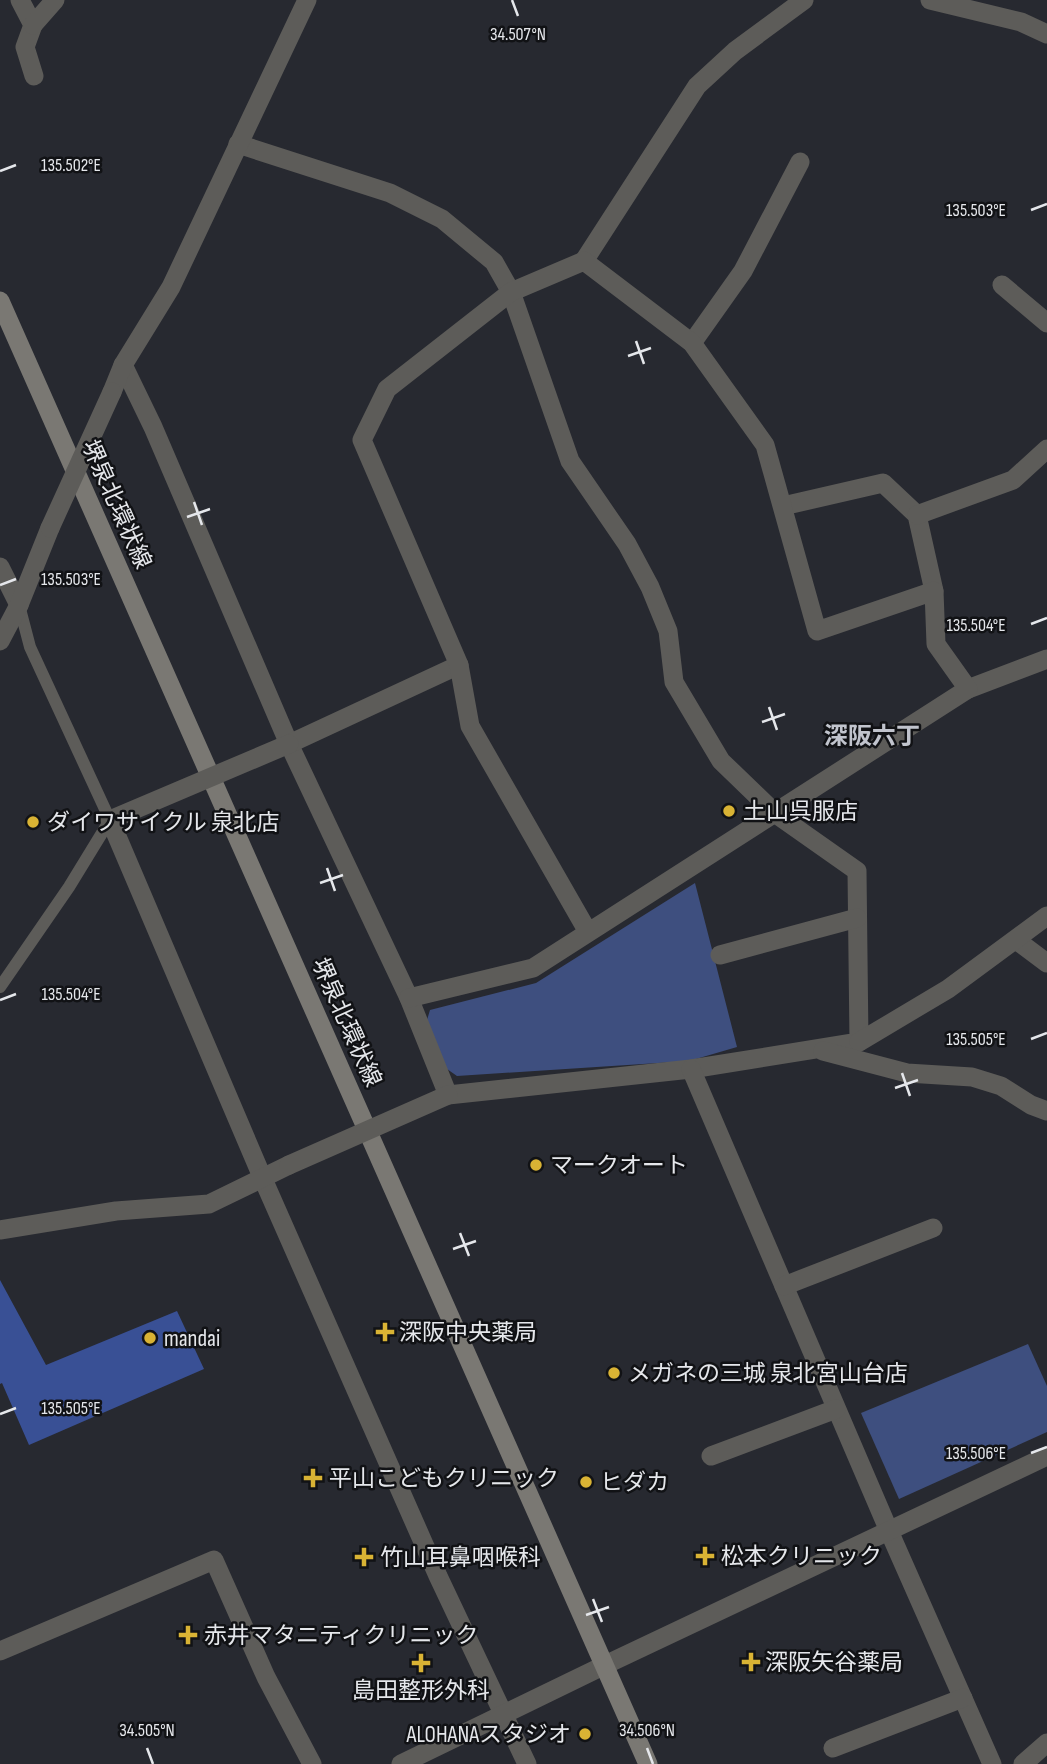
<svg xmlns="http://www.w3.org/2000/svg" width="1047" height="1764" font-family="'Sofia Sans Condensed','Noto Sans JP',sans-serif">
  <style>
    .green { fill: #3e4f7f }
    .building { fill: #395095 }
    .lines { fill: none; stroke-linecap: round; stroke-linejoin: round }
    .service { stroke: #5d5c59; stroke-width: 12 }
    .minor { stroke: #5d5c59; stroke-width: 19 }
    .tertiary { stroke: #5d5c59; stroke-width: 19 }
    .secondary { stroke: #7a7873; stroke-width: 19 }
    .minor-bridge { stroke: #5d5c59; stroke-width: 19 }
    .tertiary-bridge { stroke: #5d5c59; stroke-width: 19 }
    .ticks { fill: none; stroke: #e5e7eb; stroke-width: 2.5 }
    .poi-dot { fill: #d9b334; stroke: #111215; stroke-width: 2.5 }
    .labels { text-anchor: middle; stroke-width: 5; stroke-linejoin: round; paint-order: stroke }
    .street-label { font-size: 23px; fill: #e5e7eb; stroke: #111215 }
    .poi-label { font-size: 23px; fill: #e5e7eb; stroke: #111215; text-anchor: start }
    .neighbourhood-label { font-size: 24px; font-weight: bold; fill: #c1c4cd; stroke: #111215 }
    .ticks-label { font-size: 18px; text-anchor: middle; fill: #e5e7eb; stroke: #111215; stroke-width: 5; stroke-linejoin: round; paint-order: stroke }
  </style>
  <rect width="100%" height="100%" fill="#272930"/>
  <g class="green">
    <polygon points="695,883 737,1047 689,1061 457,1076 447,1069 427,1020 430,1010 536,983"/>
    <polygon points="1028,1344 1047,1386 1047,1432 899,1499 861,1413"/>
  </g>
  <polygon class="building" points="0,1280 46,1365 177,1311 204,1369 29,1445 2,1383 0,1384"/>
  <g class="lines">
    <polyline class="service" points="0,987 69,887 110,820 30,647 19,605"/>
    <g class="minor">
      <polyline points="20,0 33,25 25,47 34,76"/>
      <polyline points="33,25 55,0"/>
      <polyline points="584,261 697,86 735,51 804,0"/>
      <polyline points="1002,285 1047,323"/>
      <polyline points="692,343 743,271 800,162"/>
      <polyline points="123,365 153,427 289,744 409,998 448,1095 691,1069 859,1042 857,871 776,814 721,761 674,682 668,631 650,587 627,544 570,461 511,292 494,262 442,219 390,193 238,144"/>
      <polyline points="783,506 883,483 917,515 934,591"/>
      <polyline points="917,515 1013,480 1047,449"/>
      <polyline points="968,689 1047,659"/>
      <polyline points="289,744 459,665"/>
      <polyline points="110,820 263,1179 438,1576 527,1764"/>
      <polyline points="1016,940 1047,963"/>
      <polyline points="720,955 857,918"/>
      <polyline points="409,998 533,968 968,689 936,644 934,591 817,631 765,445 692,343 584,261 511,292 387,389 362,440 459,665 470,726 588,932"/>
      <polyline points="859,1042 948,989 1047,916"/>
      <polyline points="823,1051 907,1073 972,1077 1001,1086 1031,1105 1047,1111"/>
      <polyline points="691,1069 889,1531 992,1764"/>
      <polyline points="0,1230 116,1211 209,1204 289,1165"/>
      <polyline points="784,1286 933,1228"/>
      <polyline points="711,1456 836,1409"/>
      <polyline points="0,1651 214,1560 266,1677 312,1764"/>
      <polyline points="833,1748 963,1698"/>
      <polyline points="401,1764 605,1665"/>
      <polyline points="1023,1764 1047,1743"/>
    </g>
    <g class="tertiary">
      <polyline points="930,0 1021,22 1047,34"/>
      <polyline points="112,392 123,365 171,287 307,0"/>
      <polyline points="0,567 19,605"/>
      <polyline points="0,641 19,605 50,528"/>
      <polyline points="605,1665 1047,1456"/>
    </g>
    <polyline class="secondary" points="0,301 648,1764"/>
    <g class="minor-bridge">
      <polyline points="110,820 289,744"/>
      <polyline points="289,1165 448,1095"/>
    </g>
    <polyline class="tertiary-bridge" points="50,528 112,392"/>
  </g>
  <path class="ticks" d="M512,0L518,16M0,171L16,165M1031,210L1047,204M636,341L644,364M628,356L651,348M194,502L202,525M187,517L210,509M0,585L16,579M1031,624L1047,618M769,707L777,730M762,722L785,714M327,868L335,891M320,883L343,875M0,1000L16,994M1031,1039L1047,1033M902,1073L910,1096M895,1088L918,1080M460,1233L469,1256M453,1249L476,1241M0,1414L16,1408M1031,1453L1047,1447M593,1599L602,1622M586,1615L609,1607M147,1748L153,1764M647,1748L653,1764"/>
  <g class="poi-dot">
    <circle cx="729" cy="811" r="7"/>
    <circle cx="33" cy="822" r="7"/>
    <circle cx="536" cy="1165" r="7"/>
    <path d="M381.5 1321.5h7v7h7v7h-7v7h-7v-7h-7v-7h7z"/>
    <circle cx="150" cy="1338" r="7"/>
    <circle cx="614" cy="1373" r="7"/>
    <path d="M309.5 1467.5h7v7h7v7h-7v7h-7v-7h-7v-7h7z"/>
    <circle cx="586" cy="1482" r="7"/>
    <path d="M701.5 1545.5h7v7h7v7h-7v7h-7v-7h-7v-7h7z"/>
    <path d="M360.5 1546.5h7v7h7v7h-7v7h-7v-7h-7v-7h7z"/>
    <path d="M184.5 1624.5h7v7h7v7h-7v7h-7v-7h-7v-7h7z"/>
    <path d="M747.5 1651.5h7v7h7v7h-7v7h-7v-7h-7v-7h7z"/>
    <path d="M417.5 1652.5h7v7h7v7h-7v7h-7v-7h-7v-7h7z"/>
    <circle cx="585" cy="1734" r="7"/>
  </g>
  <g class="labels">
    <g class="street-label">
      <text transform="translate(117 504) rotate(66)" y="8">堺泉北環状線</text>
      <text transform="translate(347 1022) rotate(66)" y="8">堺泉北環状線</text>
    </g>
    <g class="poi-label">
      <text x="743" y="819">土山呉服店</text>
      <text x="47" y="830">ダイワサイクル 泉北店</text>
      <text x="550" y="1173">マークオート</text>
      <text x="399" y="1340">深阪中央薬局</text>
      <text x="164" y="1346">mandai</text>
      <text x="628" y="1381">メガネの三城 泉北宮山台店</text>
      <text x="329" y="1486">平山こどもクリニック</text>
      <text x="600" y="1490">ヒダカ</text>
      <text x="721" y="1564">松本クリニック</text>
      <text x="380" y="1565">竹山耳鼻咽喉科</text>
      <text x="204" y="1643">赤井マタニティクリニック</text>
      <text x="765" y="1670">深阪矢谷薬局</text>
      <text x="421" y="1698" text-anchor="middle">島田整形外科</text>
      <text x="571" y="1742" text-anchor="end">ALOHANAスタジオ</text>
    </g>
    <g class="neighbourhood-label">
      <text x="872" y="744">深阪六丁</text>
    </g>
  </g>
  <g class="ticks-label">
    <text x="518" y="40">34.507°N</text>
    <text x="71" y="171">135.502°E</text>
    <text x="976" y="216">135.503°E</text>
    <text x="71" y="585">135.503°E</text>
    <text x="976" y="631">135.504°E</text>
    <text x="71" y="1000">135.504°E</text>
    <text x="976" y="1045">135.505°E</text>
    <text x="71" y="1414">135.505°E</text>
    <text x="976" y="1459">135.506°E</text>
    <text x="147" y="1736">34.505°N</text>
    <text x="647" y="1736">34.506°N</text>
  </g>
</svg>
